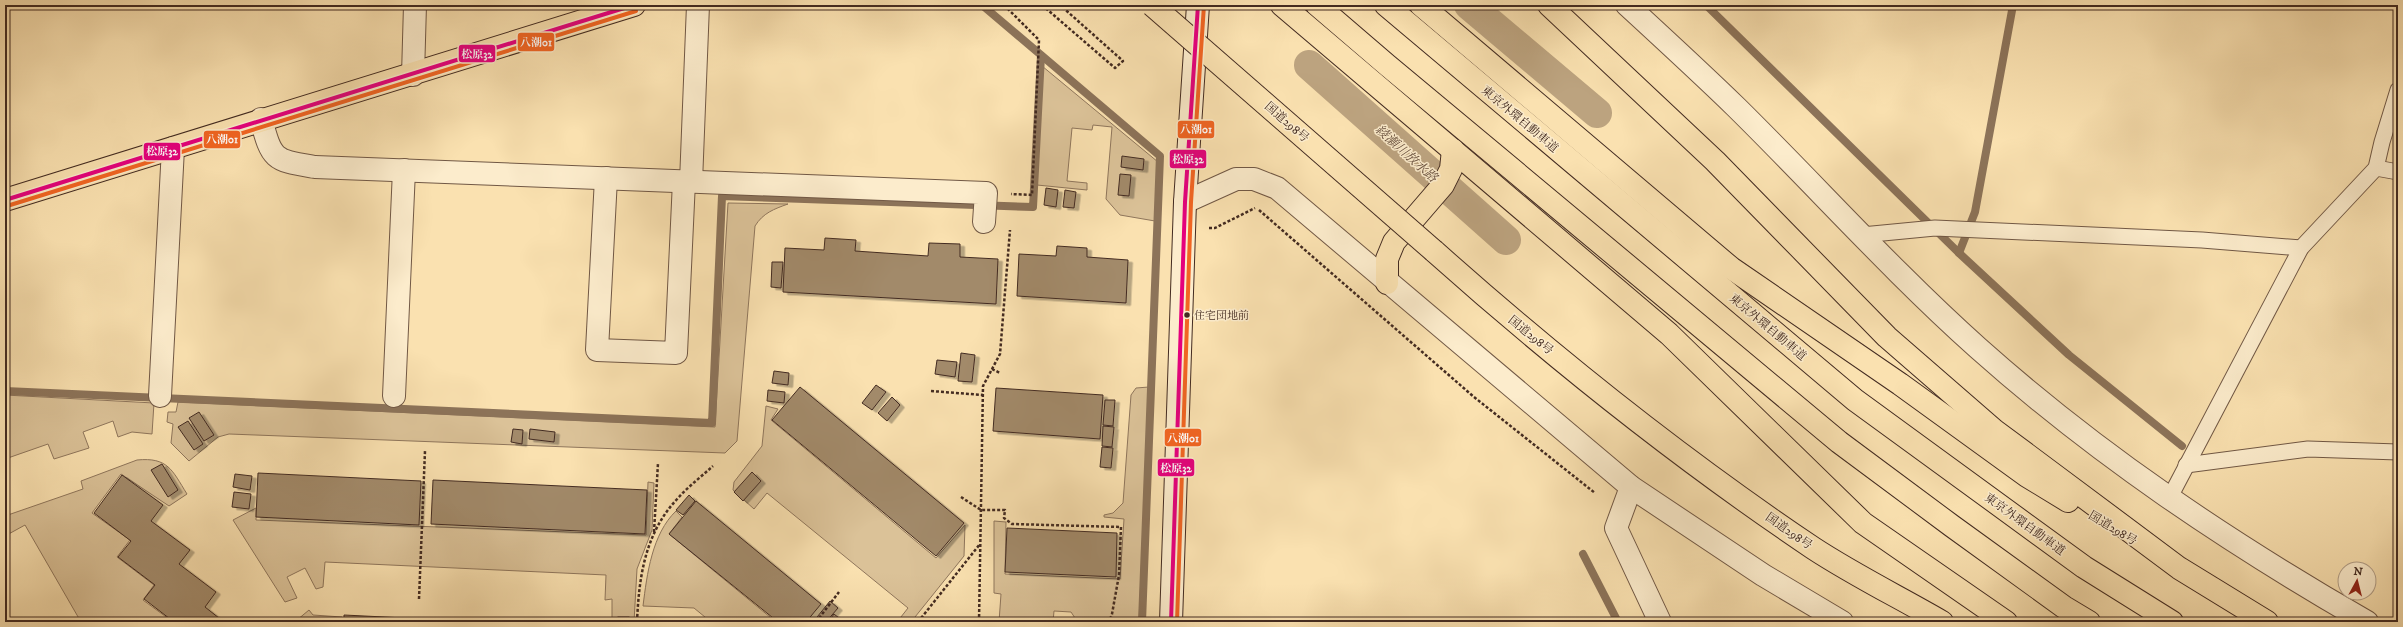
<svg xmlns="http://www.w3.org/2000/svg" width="2403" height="627" font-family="'IM FELL DW Pica','Noto Serif JP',serif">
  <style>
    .green { fill: #dbc298; stroke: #8f765c }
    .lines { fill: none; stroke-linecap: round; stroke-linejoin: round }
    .stream { stroke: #8c7359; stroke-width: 8 }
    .canal { stroke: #bca37f; stroke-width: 30 }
    .building { fill: #a28a6b; stroke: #432b21; filter: url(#shadow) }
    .lane-casing { stroke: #715845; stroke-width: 17 }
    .street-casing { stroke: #715845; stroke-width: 24 }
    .secondary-casing { stroke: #432b21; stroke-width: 24 }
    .primary-casing { stroke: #432b21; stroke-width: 24 }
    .highway-casing { stroke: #432b21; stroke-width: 24 }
    .path { stroke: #432b21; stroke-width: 2.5; stroke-dasharray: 3 2; stroke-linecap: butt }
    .lane { stroke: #fceccc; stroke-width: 15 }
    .street { stroke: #fceccc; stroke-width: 22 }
    .secondary { stroke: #fceccc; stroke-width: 22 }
    .primary { stroke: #fae1b0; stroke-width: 22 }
    .highway { stroke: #fae1b0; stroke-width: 22 }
    .highway-bridge-casing { stroke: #432b21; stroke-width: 24; stroke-linecap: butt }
    .highway-bridge { stroke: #fae1b0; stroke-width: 22 }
    .bus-1-casing { stroke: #fceccc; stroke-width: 7 }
    .bus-2-casing { stroke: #fceccc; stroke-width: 7 }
    .bus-1 { stroke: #e5007d; stroke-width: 4 }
    .bus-2 { stroke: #f26522; stroke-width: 4 }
    .bus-dot { fill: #432b21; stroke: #fceccc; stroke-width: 1.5 }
    .labels { text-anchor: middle; stroke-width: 3; stroke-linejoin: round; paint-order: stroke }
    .bus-label { font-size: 11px; fill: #432b21; stroke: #fceccc; text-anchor: start }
    .street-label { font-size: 12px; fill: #432b21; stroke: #fceccc }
    .water-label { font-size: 13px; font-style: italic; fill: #674f3d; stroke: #fceccc }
    .line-badge { stroke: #fceccc; stroke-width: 1.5 }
    .badge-label { font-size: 11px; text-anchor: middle; font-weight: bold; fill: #fff }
  </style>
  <defs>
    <filter id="shadow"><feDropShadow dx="4.5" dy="2.5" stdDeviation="0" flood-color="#0004"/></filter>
  </defs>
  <rect width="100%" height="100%" fill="#fae1b0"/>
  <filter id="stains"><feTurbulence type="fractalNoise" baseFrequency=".005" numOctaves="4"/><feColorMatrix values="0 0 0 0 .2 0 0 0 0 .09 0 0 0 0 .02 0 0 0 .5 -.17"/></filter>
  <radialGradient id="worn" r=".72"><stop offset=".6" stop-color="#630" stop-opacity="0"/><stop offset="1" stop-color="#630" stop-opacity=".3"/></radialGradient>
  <g class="green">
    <polygon points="1042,66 1158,162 1155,221 1120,215 1106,199 1112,127 1093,125 1092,130 1072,128 1067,181 1087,183 1087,190 1037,185"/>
    <path d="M728,203L788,204C774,209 763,213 755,226L737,441L725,453L229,434L218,437L189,461L171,443L173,424L167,422L168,412H176L178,402L715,427Z"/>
    <polygon points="1149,387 1139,622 1077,621 1071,612 1054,611 1053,622 999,622 1001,594 994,593 994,521 1006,522 1005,574 1120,579 1124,519 1104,517 1104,515 1113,513 1123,503 1131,395 1136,388"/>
    <polygon points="5,395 154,403 152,434 132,432 118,437 113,421 83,432 89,448 54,459 48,444 5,459"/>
    <polygon points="766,406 778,409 771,420 936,558 965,525 964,556 911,622 897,622 908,608 767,493 754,509 733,490 734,482 762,446"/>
    <path d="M137,460C168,457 172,470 187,494L169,506L121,474L92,513L130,540L117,557L154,585L143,600L173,622H81L25,525L5,536V516L83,489L81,481Z"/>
    <polygon points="648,482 654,483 652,530 637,569 634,622 612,622 612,599 605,600 606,575 325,562 323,587 316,589 305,568 287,577 297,598 285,602 233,520 256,508 256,520 646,535"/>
    <path d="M676,511L682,517L669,534L776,622H711L694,608L643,606C647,574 652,534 676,511Z"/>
    <polygon points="309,610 313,615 342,617 342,622 298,622 297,620"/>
  </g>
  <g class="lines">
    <g class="stream">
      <polyline points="982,5 1160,156 1142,622"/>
      <polyline points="1706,5 1959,253 2069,355 2182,446"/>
      <polyline points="1959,253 1975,212 2013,5"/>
      <polyline points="5,391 712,423 722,196 1033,207 1041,56"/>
      <polyline points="1583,554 1618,622"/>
    </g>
    <g class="canal">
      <polyline points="1469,5 1597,113"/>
      <polyline points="1309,65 1506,240"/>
    </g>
  </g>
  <g class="building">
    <polygon points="1122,156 1144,159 1143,170 1121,167"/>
    <polygon points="1120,174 1131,175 1129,196 1118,195"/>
    <polygon points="1046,188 1058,190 1056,207 1044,205"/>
    <polygon points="1065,190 1076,192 1074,208 1063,207"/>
    <polygon points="825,238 856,240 855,251 928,256 929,243 960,244 960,257 998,259 996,304 783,292 785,248 824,250"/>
    <polygon points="1057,246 1087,248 1087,257 1128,260 1126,303 1017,296 1019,254 1056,256"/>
    <polygon points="772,262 783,262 781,288 771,287"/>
    <polygon points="961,353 975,355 972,382 958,381"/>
    <polygon points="937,360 957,362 955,377 935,374"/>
    <polygon points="774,371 789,373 788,385 772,383"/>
    <polygon points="876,385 886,392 872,410 862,403"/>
    <polygon points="800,387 964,523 936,556 772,420"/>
    <polygon points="996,388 1103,395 1100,439 993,431"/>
    <polygon points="768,390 785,392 784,403 767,401"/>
    <polygon points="892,397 900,405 887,421 878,413"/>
    <polygon points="1105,400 1115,400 1113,426 1103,425"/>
    <polygon points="199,412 214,435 204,441 189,418"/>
    <polygon points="188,421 203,444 194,450 178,427"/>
    <polygon points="1103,426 1114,427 1112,447 1102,446"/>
    <polygon points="513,429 523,430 522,444 511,442"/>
    <polygon points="530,429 555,432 554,442 529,439"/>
    <polygon points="1102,447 1113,448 1111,468 1100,467"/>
    <polygon points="162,464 178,490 168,497 151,470"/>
    <polygon points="752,472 761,481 743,501 734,492"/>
    <polygon points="258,473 421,481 419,525 256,517"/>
    <polygon points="235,474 252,476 250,490 233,487"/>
    <polygon points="122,475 163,505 151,521 190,550 179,564 216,592 205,607 224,622 174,622 144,599 155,585 118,557 131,541 94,513"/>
    <polygon points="433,480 647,490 645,534 431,524"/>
    <polygon points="234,492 251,494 249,509 232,507"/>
    <polygon points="689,495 695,501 683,515 676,510"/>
    <polygon points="696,501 821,604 806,622 778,622 669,534"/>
    <polygon points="1007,528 1117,533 1116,577 1005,572"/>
    <polygon points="830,601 838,608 826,622 813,622"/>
    <polygon points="834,614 844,622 828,622"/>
    <polygon points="344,615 486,622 344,622"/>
    <rect x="618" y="617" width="11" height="5"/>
    <polygon points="313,618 325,619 325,622 313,622"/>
  </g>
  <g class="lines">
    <defs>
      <g id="lane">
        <polyline points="2376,168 2398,172"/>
        <polyline points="1862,235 1935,228 2202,240 2301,248"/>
        <polyline points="2186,465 2308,449 2398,452"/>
        <polyline points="2169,499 2301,248 2376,168 2382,142 2398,90"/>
      </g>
      <g id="street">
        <path d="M1627,5C1664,39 1701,73 1737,108C1818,188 1894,273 1978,348C2098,455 2228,542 2367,622"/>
        <polyline points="413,75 415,5"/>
        <path d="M261,119C272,161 274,160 315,167L986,193L984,222"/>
        <polyline points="606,178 597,350 676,353 684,181"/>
        <polyline points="691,182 698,5"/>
        <polyline points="1185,202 1236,179 1254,179 1277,188 1631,487 1763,575 1842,622"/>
        <polyline points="160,396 173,148"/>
        <polyline points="394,396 404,170"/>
        <polyline points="1631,487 1616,528 1660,622"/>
      </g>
      <polyline id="secondary" points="1171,622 1185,202 1198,5"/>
      <polyline id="primary" points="5,200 634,5"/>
      <g id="highway">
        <polyline points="1282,5 1669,334 1863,523 2006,622"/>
        <polyline points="1317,5 1387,65 1839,442 1952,526 2064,607 2089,622"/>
        <polyline points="1386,5 1855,400 2084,567 2172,622"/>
        <polyline points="1421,5 1731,268 1900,384 2027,476 2068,501"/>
        <polyline points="1549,5 1715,161 1887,337 1994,430 2179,568 2267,622"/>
        <path d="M1434,251C1554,358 1679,458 1813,548C1854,575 1899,597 1942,622"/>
        <polyline points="1387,283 1387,259 1394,242 1443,185 1451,169 1453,150"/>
      </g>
    </defs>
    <use href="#lane" class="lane-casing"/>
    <use href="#street" class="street-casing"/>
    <use href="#secondary" class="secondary-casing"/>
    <use href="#primary" class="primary-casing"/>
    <use href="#highway" class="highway-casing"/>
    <g class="path">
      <polyline points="1004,5 1039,40 1032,195 1011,194"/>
      <polyline points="1042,5 1115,68 1123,61 1060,5"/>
      <polyline points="1259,210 1474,397 1595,493"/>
      <polyline points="1209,228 1215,228 1255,208"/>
      <polyline points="992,369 1000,373"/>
      <polyline points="931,391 983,395"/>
      <polyline points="961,497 981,510 1005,510 1004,518 1012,524 1121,527 1119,575 1112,614 1109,622"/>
      <polyline points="654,532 658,463"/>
      <polyline points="419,599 425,451"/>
      <path d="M637,622C639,576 645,532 679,497C689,486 702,476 713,466"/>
      <polyline points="816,622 839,592"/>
      <polyline points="918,622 980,544"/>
      <polyline points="979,622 983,386 1000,354 1010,230"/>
    </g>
    <use href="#lane" class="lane"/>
    <use href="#street" class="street"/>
    <use href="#secondary" class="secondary"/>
    <use href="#primary" class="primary"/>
    <use href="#highway" class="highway"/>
    <defs>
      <polyline id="highway-bridge" points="1152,5 1434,251"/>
    </defs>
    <use href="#highway-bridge" class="highway-bridge-casing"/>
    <use href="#highway-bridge" class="highway-bridge"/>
    <defs>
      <g id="bus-1">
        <polyline points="5,200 634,5"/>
        <polyline points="1171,622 1185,202 1198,5"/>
      </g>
      <g id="bus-2">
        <polyline points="7,206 636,11"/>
        <polyline points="1177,622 1191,202 1204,5"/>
      </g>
    </defs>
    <use href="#bus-1" class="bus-1-casing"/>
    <use href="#bus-2" class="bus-2-casing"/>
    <use href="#bus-1" class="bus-1"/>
    <use href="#bus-2" class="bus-2"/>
  </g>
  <circle class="bus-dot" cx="1187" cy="315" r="3.5"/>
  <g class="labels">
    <g class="bus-label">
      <text x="1194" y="319">住宅団地前</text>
    </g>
    <g class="street-label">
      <text transform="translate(1520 119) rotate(40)" y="4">東京外環自動車道</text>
      <text transform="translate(1287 122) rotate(41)" y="4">国道298号</text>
      <text transform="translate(1768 327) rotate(40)" y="4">東京外環自動車道</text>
      <text transform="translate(1531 335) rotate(39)" y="4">国道298号</text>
      <text transform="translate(2025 524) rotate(36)" y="4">東京外環自動車道</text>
      <text transform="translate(2113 528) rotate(31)" y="4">国道298号</text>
      <text transform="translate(1789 531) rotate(35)" y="4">国道298号</text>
    </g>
    <g class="water-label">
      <text transform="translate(1407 153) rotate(42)" y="5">綾瀬川放水路</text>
    </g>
  </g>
  <g class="line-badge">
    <rect x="517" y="32" width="38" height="20" rx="4" fill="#f26522"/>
    <rect x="458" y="44" width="38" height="19" rx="4" fill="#e5007d"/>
    <rect x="1177" y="120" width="38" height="19" rx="4" fill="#f26522"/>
    <rect x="203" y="130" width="38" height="19" rx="4" fill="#f26522"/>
    <rect x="143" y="142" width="38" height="19" rx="4" fill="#e5007d"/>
    <rect x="1169" y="149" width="38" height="20" rx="4" fill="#e5007d"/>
    <rect x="1164" y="428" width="38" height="19" rx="4" fill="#f26522"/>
    <rect x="1157" y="458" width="38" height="19" rx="4" fill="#e5007d"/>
  </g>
  <g class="badge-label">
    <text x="536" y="46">八潮01</text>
    <text x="477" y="58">松原32</text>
    <text x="1196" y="133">八潮01</text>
    <text x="222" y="143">八潮01</text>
    <text x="162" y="155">松原32</text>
    <text x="1188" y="163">松原32</text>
    <text x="1183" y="442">八潮01</text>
    <text x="1176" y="472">松原32</text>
  </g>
  <rect width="2403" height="627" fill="none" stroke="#fae1b0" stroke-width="20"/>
  <rect x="6" y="6" width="2391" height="615" fill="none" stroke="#432b21" stroke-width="2"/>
  <rect x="10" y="10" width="2383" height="607" fill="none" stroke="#432b21"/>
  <g transform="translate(2357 581) rotate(7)"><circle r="19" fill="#fceccc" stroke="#b29f88"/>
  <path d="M0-3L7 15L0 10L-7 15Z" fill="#8f2418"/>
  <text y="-6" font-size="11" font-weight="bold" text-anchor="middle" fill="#432b21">N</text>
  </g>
  <rect width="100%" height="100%" filter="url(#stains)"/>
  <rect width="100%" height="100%" fill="url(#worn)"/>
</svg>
